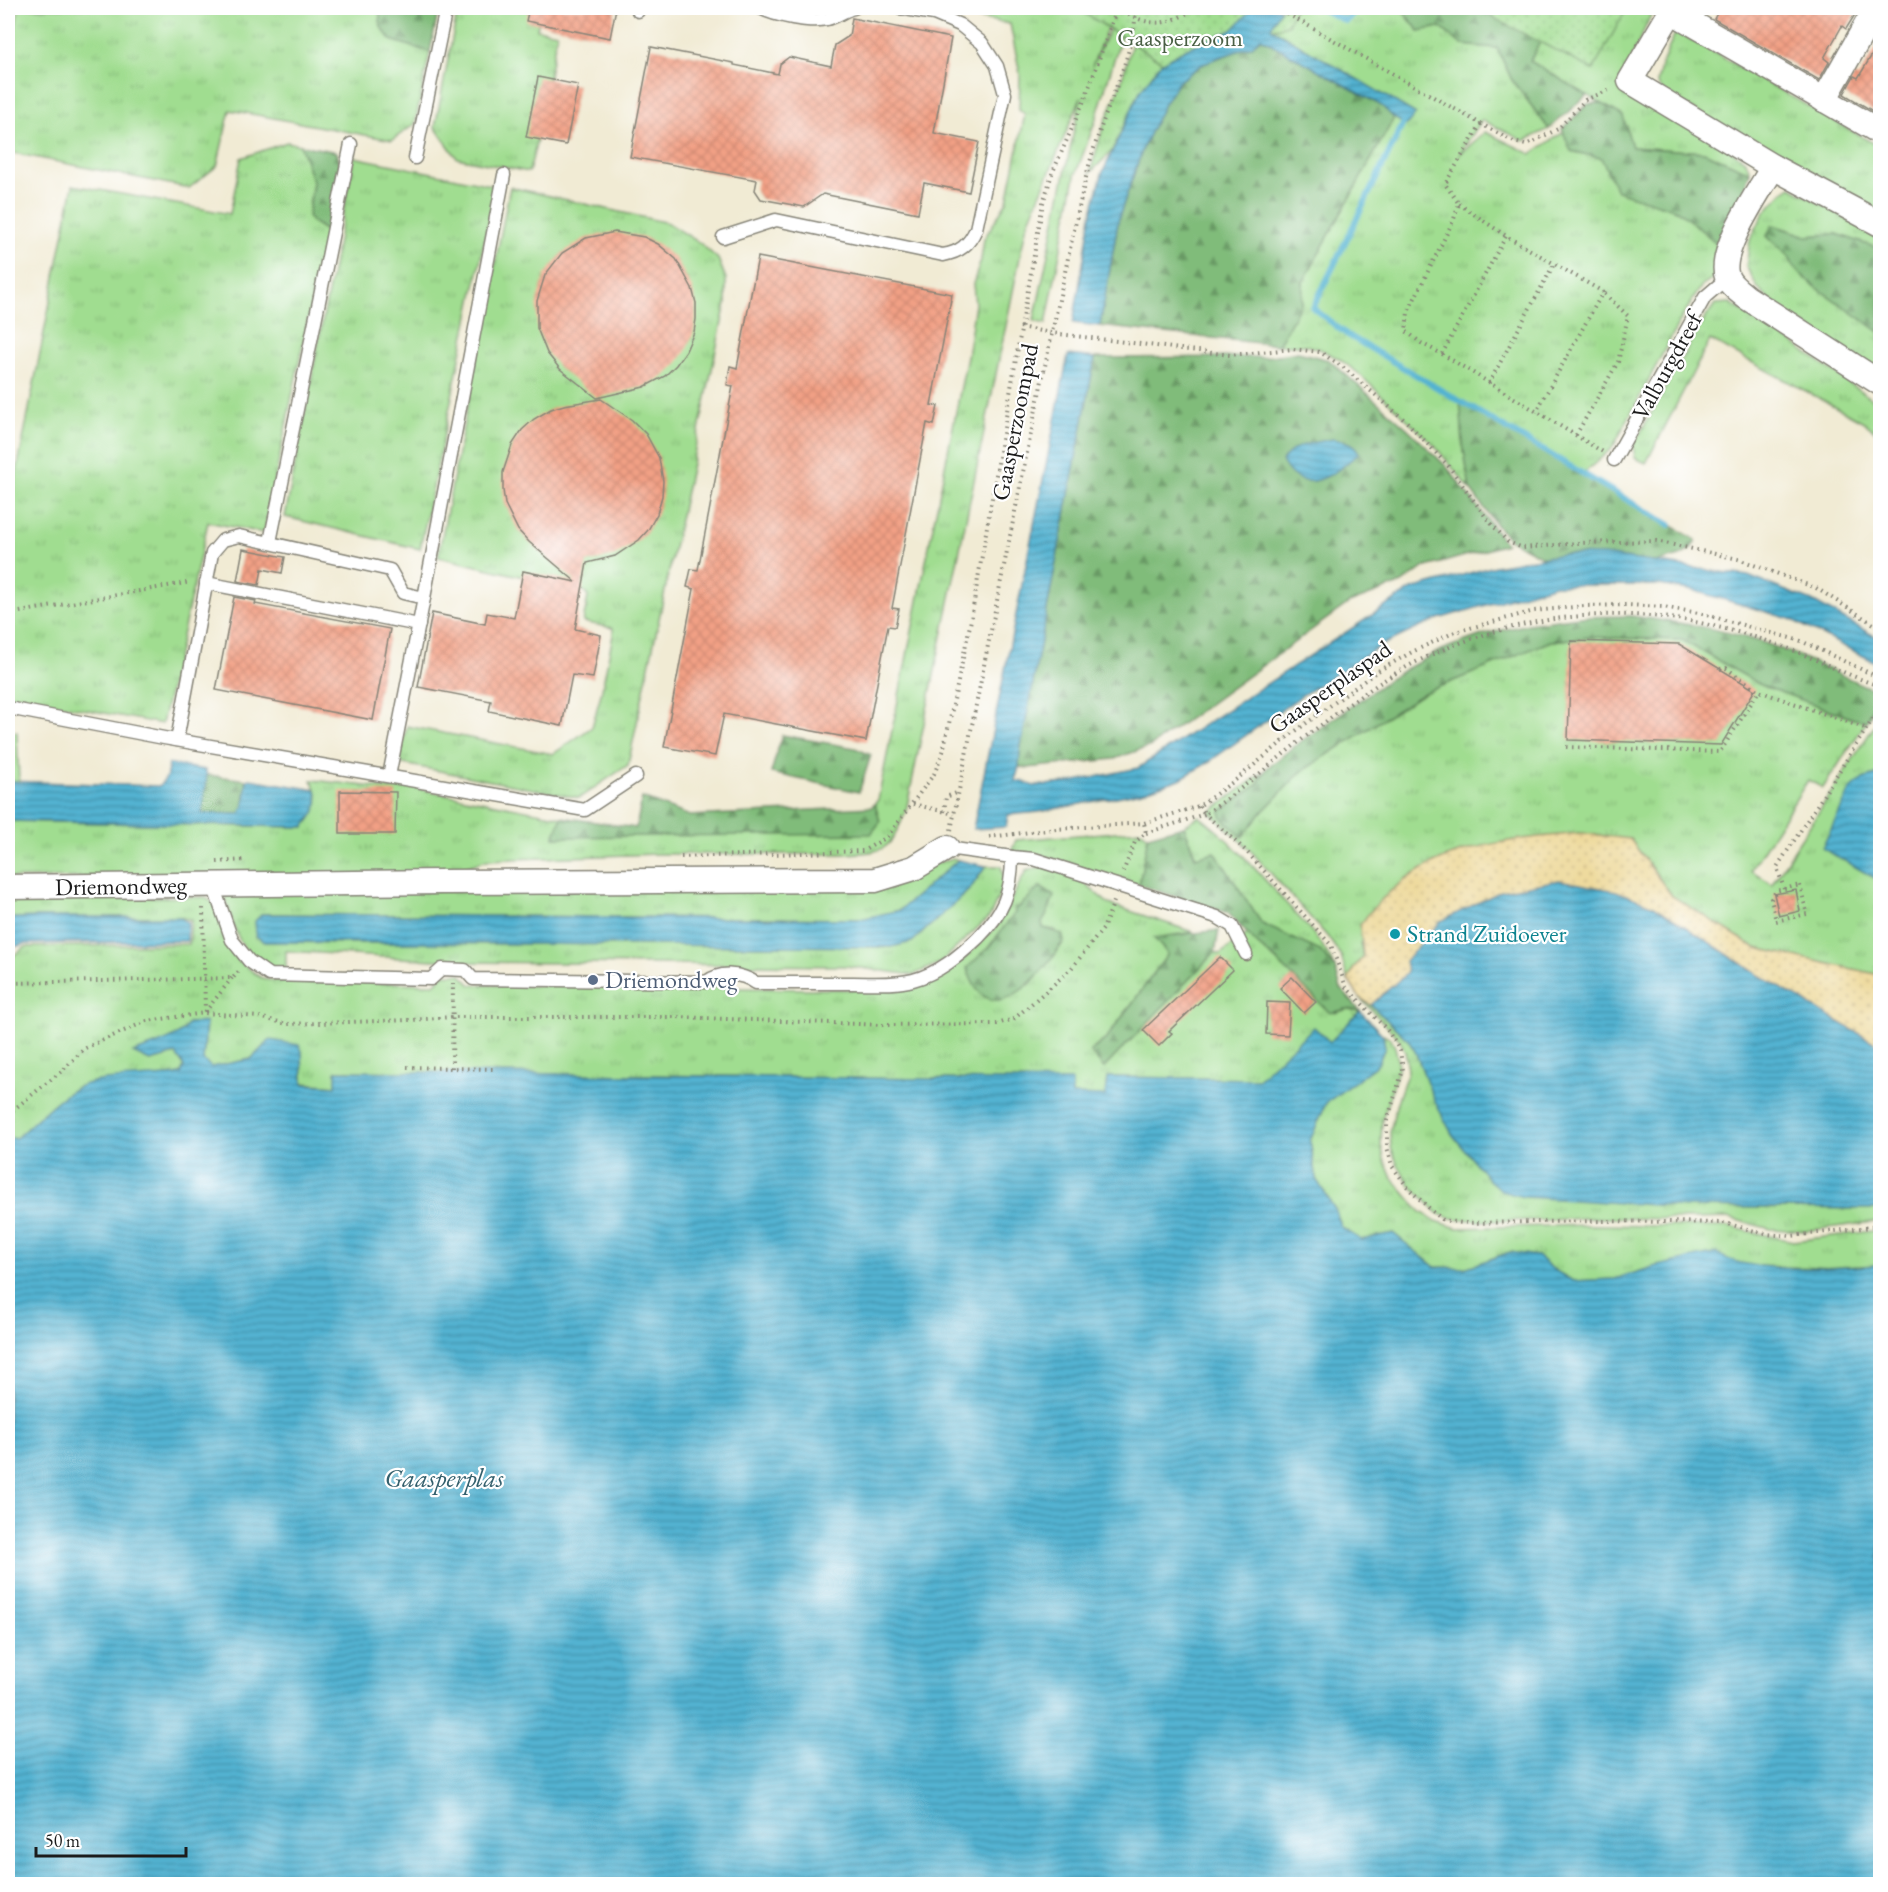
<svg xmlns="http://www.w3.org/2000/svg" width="1888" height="1892" font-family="'EB Garamond',serif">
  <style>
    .grass { fill: url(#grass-tufts); stroke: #5e7c56; stroke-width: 1.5; fill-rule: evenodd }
    .forest { fill: url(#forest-firs); stroke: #4e6c4b; stroke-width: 1.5 }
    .sand { fill: url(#sand-dots); stroke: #857b5d; stroke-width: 1.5 }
    .park { fill: url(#park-dots); stroke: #5e7c56; stroke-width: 1.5 }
    .water { fill: url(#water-rules); stroke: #376776; stroke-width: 1.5 }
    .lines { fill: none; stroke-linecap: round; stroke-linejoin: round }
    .stream { stroke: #52b2d1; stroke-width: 6 }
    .building { fill: url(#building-cross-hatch) }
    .lane-casing { stroke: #868478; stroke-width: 15 }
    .street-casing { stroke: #868478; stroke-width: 27 }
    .path { stroke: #868478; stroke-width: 4; stroke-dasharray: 1.5 4.5; stroke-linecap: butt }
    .lane { stroke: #fff; stroke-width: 12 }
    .street { stroke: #fff; stroke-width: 24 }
    .culture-dot { fill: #0f9aa8; stroke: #fff; stroke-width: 2 }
    .service-dot { fill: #5c6f8a; stroke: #fff; stroke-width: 2 }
    .labels { text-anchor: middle; stroke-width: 4.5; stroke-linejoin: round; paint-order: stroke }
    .park-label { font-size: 24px; fill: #4a6045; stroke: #fff }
    .street-label { font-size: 24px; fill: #1c1c1c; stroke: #fff }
    .culture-label { font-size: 24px; fill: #0d838f; stroke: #fff; text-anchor: start }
    .service-label { font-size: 24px; fill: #4e5e75; stroke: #fff; text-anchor: start }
    .water-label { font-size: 26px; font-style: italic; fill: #34606d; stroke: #fff }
  </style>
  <defs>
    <pattern id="grass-tufts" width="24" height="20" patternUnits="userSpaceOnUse" patternTransform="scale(1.5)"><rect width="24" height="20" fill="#a0dd90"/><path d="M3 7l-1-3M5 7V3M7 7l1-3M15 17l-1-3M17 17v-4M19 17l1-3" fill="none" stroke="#89bd7c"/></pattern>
    <pattern id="forest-firs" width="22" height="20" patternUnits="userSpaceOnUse" patternTransform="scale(1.5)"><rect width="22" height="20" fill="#80bc7a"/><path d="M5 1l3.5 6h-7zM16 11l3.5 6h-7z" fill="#689863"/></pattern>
    <pattern id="sand-dots" width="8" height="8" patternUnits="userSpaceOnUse" patternTransform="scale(1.5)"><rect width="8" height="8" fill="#eeda9e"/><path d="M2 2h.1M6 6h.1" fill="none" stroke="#ccba88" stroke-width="1.8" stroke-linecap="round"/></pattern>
    <pattern id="park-dots" width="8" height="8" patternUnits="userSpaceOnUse" patternTransform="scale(1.5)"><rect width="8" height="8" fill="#a0dd90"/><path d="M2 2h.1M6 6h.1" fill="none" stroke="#89bd7c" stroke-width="1.8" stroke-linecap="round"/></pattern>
    <pattern id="water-rules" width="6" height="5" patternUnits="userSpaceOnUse" patternTransform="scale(1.5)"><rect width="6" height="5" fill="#52b2d1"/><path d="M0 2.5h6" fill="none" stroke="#4390a9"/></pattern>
    <pattern id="building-cross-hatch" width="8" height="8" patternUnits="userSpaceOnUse" patternTransform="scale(1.5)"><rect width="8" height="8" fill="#f2a085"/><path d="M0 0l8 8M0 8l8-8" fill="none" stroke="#cf8972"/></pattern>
  </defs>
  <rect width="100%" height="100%" fill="#fff"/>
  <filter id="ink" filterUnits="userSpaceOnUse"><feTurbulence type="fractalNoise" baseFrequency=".0167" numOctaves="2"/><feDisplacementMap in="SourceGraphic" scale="12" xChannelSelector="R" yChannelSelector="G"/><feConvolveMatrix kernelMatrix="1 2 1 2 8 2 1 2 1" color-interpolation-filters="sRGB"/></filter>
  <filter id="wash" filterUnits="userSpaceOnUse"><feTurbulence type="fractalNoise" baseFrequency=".008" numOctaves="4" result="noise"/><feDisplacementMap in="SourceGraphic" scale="24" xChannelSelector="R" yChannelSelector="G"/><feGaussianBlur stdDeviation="1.35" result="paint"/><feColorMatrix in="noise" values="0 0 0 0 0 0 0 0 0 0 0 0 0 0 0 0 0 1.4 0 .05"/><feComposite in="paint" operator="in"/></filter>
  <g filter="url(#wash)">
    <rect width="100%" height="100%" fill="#f1ebd4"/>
    <g class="grass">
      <polygon points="19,8 379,8 381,27 391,40 430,52 415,124 392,140 230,110 217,166 189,188 8,152 8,77 13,64 10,55"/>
      <polygon points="458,8 541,8 537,29 557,33 537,140 529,172 457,158 435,127"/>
      <path d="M925,8H1115L1092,66L1118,12L1127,17L1095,122L1075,176L1046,324L1034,321L1081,97L1026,228L906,811C889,851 888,852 845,854H658L487,860L441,875L8,878V821L303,827L318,797L312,780L392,789L394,784L562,817L555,837L880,822L875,803L878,800L967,357L975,304L973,284L981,260L984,239L1007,201L1025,114L1019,110L1020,74L1010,24Z"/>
      <polygon points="1253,8 1140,91 1112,151 1090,173 1104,124 1120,86 1138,22"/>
      <polygon points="1281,8 1320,8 1346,21 1357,8 1400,8 1419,31 1440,27 1462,45 1497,48 1512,80 1549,129 1524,141 1482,120 1459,155 1485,132 1531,154 1564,132 1571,151 1601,157 1617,191 1677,210 1718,244 1714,278 1701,287 1681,319 1613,447 1584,473 1461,400 1463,444 1470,489 1434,445 1358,373 1339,359 1320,349 1304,345 1278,345 1302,302 1303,282 1394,118 1406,125 1415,114 1271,28"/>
      <polygon points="1558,8 1654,8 1633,55 1628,75 1746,161 1750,172 1704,152 1632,147 1622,116 1530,61"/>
      <polygon points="1676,31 1880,147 1880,219 1663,92 1657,83 1661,66"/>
      <polygon points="287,142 300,145 313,182 309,206 312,222 326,231 264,533 208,522 162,724 8,695 8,516 73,185 230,214 241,158"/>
      <polygon points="354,157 496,186 420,549 285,517"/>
      <polygon points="510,187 668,223 700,243 718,259 726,279 726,303 628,765 579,798 398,763 407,726 553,754 592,727 601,694 613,635 613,628 583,622 588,597 584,591 438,557"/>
      <polygon points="1791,187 1880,237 1880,249 1837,234 1807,236 1773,225 1767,236 1789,257 1795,269 1816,287 1880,332 1880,373 1775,306 1757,287 1746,266 1750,240 1764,213 1782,193"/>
      <polygon points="1730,303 1790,341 1880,405 1880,435 1862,421 1710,340 1646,463 1635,458 1633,446 1698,329 1715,304"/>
      <polygon points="1590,637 1682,640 1761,685 1854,719 1867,721 1823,788 1808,780 1751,870 1772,884 1880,717 1880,774 1863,779 1823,848 1880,881 1880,975 1756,948 1672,896 1630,839 1360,943 1363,956 1354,968 1348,980 1341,956 1327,936 1249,849 1210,812 1262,773 1257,785 1221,811 1242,837 1263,811 1302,771 1424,693 1551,641"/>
      <polygon points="8,731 17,732 19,781 8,781"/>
      <path d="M1199,816C1231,840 1258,872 1285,902C1304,923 1323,941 1335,968L1320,951L1262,924L1215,852L1196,857L1184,826Z"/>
      <polygon points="1141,830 1148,836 1139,885 1038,854 1011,852 1016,840"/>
      <path d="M953,858L958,860L900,910L861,919L262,914L256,936L265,942L891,947L912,942L970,889L986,866H1001L1004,879L1002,889L990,916L940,963L913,975L846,966L466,962L286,951V970C240,966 235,931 224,892L861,888Z"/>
      <path d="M1043,866L1074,875L1109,904L1193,932L1154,938L1168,954L1106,1039L1090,1051L1104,1068L1215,952L1220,954L1249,933L1257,944L1335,1013L1348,1009L1360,1011L1330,1042L1314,1028L1258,1079L1107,1077L1105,1096L1072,1095V1081L336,1071L337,1086L303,1083L302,1051L270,1040L251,1059L211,1067L203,1060L206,1023H189C184,1038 148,1047 134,1053L150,1061L176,1054L184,1066L181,1074L161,1078L113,1080L62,1098L16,1138L8,1139V960L25,947L189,944L191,920L179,917H40L13,918L8,921V898L205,897L216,905L230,949L239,961L260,977L268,980L434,984L444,974H460L471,985L900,990L924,985L964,959L998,925L1026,871ZM1041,887L1046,916L1041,923L1043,928L1055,930L1064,941L1055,955L1029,985L968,968L988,948L1015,913V908L1019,907Z"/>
      <polygon points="1359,997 1376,1010 1408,1040 1415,1051 1434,1100 1489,1180 1688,1207 1880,1209 1880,1221 1805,1231 1771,1229 1728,1218 1692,1219 1585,1218 1549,1220 1480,1221 1449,1218 1439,1214 1410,1185 1397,1164 1391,1147 1390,1132 1397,1102 1408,1071 1405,1051 1399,1039"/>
      <polygon points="1383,1035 1391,1039 1395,1047 1398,1060 1398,1070 1382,1120 1381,1144 1384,1159 1391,1176 1407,1196 1421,1212 1436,1221 1457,1228 1591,1225 1729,1227 1793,1241 1880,1230 1880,1265 1820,1268 1753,1266 1726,1260 1657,1266 1615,1279 1573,1281 1554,1270 1537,1256 1510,1252 1465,1268 1435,1267 1393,1233 1361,1240 1342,1228 1334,1208 1316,1179 1310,1141 1326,1103 1378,1064 1385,1047"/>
    </g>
    <g class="forest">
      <polygon points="379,8 439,8 430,52 391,40 381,27"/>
      <polygon points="1320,8 1356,8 1346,21"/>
      <polygon points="1400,8 1558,8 1530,61 1587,95 1549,129 1512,80 1497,48 1462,45 1440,27 1419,31"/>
      <polygon points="1261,38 1382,106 1394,118 1303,282 1302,302 1278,345 1100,326 1119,217 1144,145 1164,104 1178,82 1200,66 1212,60 1251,46"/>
      <polygon points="1601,103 1623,116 1632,147 1704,152 1750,172 1739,204 1718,244 1677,210 1617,191 1601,158 1571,151 1562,129 1588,104"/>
      <polygon points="300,145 337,152 340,164 326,231 312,222 308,216 313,182"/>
      <polygon points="1772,225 1807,236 1837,234 1880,249 1880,332 1816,287 1795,269 1789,257 1767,236"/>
      <polygon points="1298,352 1329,360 1407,428 1446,466 1506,544 1423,568 1402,583 1349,603 1151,746 1114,759 1027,768 1019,767 1020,751 1095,358 1265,357"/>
      <polygon points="1460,399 1696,540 1690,550 1680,556 1658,562 1546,559 1510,540 1497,526 1470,489 1463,444"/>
      <path d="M1632,616C1668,621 1705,626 1741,636C1788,648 1832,672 1877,691L1880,697L1867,721L1854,719L1761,685L1682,640L1590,637L1551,641L1424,693L1302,771L1263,811L1242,837L1221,817V811L1257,785L1266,769L1296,745L1397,674L1441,650L1485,634L1529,624L1579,617Z"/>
      <polygon points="782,735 855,748 871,755 859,792 771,773"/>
      <polygon points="207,775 247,780 243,811 239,814 201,813"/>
      <polygon points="642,798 690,816 872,807 875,803 880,822 871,834 554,837 562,817 636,828"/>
      <polygon points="1184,826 1195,857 1215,852 1262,924 1320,951 1335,968 1341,989 1360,1011 1348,1009 1330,1013 1276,960 1257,944 1228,913 1139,885 1148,836"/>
      <path d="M1040,887L1054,896L1046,916L1042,923L1043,928L1062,934L1064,940C1044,973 989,1040 967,968L988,948L1015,913V908L1019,907Z"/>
      <polygon points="1219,930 1215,952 1104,1068 1090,1052 1106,1039 1168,954 1154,938"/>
    </g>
    <path class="sand" d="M1582,833L1630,839L1672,896L1756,948L1880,975V1046L1757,974L1654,906L1407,973L1371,1005L1359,997L1348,980L1354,968L1363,956L1360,925C1415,848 1495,840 1582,833Z"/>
    <g class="park">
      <polygon points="1076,8 1295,8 1287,25 1239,38 1180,73"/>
      <polygon points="1475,8 1627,8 1593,70"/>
    </g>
    <g class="water">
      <polygon points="1253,8 1281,8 1271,28 1416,114 1406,125 1394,118 1382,106 1261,38 1252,46 1212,60 1200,66 1178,82 1164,104 1144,145 1119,217 1100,326 1073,323 1091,216 1102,174 1140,91 1161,63 1187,48 1232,30"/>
      <polygon points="1068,355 1095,358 1020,751 1019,767 1015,781 1022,781 1034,786 1066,783 1138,768 1412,589 1495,566 1563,554 1604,555 1748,576 1812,601 1880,639 1880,662 1879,664 1790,619 1695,591 1660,585 1555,585 1438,619 1382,645 1304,694 1207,763 1180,779 1142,792 1039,812 1008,815 1006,827 973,829"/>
      <path d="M1333,439C1344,441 1354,442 1359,453C1336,473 1303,501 1282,461C1294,443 1312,443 1333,439Z"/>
      <path d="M169,764L205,770L207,775L202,813L239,814C247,806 245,790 247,780L250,779L316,790C321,806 313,816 304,827L8,821V781L159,786L166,778Z"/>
      <polygon points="1880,774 1880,840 1879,844 1880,847 1880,881 1822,848 1850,790 1863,779"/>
      <polygon points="958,860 986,866 970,889 912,942 891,947 265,942 256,936 255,921 262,914 861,919 900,910"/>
      <polygon points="1559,880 1616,891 1654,906 1757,974 1880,1046 1880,1209 1688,1207 1523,1197 1502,1191 1489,1180 1452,1134 1434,1100 1415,1051 1408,1040 1371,1005 1407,973 1405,961 1441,921 1501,891"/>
      <polygon points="40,917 179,917 188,923 187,941 24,944 11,948 8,951 8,921 13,918"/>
      <path d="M1360,1011L1383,1035L1385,1047L1378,1064L1326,1103L1310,1141L1316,1179L1334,1208L1342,1228L1361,1240L1393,1233L1435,1267L1465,1268L1510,1252L1537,1256L1554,1270L1573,1281L1615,1279L1657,1266L1717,1253C1746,1275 1842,1268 1880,1265V1884H8V1139L16,1138C36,1121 55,1099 78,1087C103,1075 152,1080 181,1074L184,1066L176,1054L150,1061L133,1053C147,1047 184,1038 188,1023L206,1022L203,1060L211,1067L251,1059L270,1040L299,1045L302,1051L303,1084L336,1086V1071L1072,1081V1095L1105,1096L1107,1077L1258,1079L1314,1027L1330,1042Z"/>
    </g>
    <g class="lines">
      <g class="stream">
        <polyline points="1319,8 1346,21 1358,8"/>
        <polyline points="1403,124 1313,308 1346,334 1670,525"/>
      </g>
    </g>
    <g id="blocks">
      <g class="building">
        <polygon points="529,8 616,8 610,38 526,21"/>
        <polygon points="1720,8 1859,8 1846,29 1842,26 1824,58 1829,62 1819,80 1714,19"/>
        <polygon points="852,18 951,38 934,133 979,142 969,192 924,183 918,213 823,194 804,207 761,199 755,190 757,180 630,157 651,47 734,63 734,65 778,74 780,64 789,57 831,66 835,45 849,36"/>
        <polygon points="1881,40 1881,116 1844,94 1854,76 1858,78"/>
        <polygon points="538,77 578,85 566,145 526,137"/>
        <polygon points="615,232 644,237 658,244 676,259 692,288 696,303 696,319 694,332 686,351 676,365 665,376 644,387 597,398 560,369 547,353 537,328 537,301 545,275 562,253 586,238"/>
        <polygon points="758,257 952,294 931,405 938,406 934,425 927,423 892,608 899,609 895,627 888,626 866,741 724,714 715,756 664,747 694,589 687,587 691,569 698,570 733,386 727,385 730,366 737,368"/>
        <polygon points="601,399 632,420 646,434 659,458 663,481 662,496 657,514 648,530 639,540 615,556 587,563 575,629 601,635 593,678 572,675 562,726 489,711 491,701 418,687 432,613 485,624 487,613 514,618 523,571 576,582 529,542 518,530 505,504 503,490 503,472 512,445 522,430 534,419 551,409 564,405"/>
        <polygon points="243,549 285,557 282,573 262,569 259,585 237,581"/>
        <polygon points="234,597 256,601 255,604 390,629 373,720 216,690"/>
        <polygon points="1571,641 1679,644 1755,690 1721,745 1568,740"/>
        <polygon points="340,791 396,792 395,834 340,834"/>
        <polygon points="1796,890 1800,911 1779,916 1774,894"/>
        <polygon points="1220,957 1233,970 1169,1031 1172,1033 1159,1046 1143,1030"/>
        <polygon points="1292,977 1316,1002 1304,1013 1280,988"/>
        <polygon points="1267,1002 1290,1003 1288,1035 1266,1034"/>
      </g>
    </g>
  </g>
  <g filter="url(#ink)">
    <use href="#blocks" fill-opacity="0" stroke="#868478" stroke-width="1.5"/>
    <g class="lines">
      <defs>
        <g id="lane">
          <path d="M760,8C775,16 810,23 827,19C837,17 844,10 854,8"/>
          <polyline points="638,11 638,8"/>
          <polyline points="415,158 446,8"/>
          <path d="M723,237L776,220L943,255C960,252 969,245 976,229L1005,94L997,66L982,43L960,25L934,14L900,8"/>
          <polyline points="1614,460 1705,297 1727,278"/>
          <polyline points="270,542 351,144"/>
          <polyline points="206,583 419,625"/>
          <polyline points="8,708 164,738 585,810 636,776"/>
          <polyline points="177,740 212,553 223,540 239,536 390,570 403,593 424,598 504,175"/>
          <polyline points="389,776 424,598"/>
          <polyline points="1012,857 1034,859 1217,917 1232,926 1246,954"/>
          <path d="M213,885L232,940L249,961L269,975L431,979L442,969L465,970L473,979L706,982C721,971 741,973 756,983C789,983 821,983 853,983C873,983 894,985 913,980C939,973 959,956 978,938C1003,913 1012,892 1012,857L947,848"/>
        </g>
        <g id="street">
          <polyline points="1673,8 1630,81 1773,167 1880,224"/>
          <polyline points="1671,11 1880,132"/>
          <polyline points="1824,100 1876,8"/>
          <path d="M1773,167C1760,190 1717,251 1727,277C1730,285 1739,291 1746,297L1880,383"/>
          <polyline points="8,887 441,882 875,880 914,868 947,848"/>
        </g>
      </defs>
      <use href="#lane" class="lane-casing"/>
      <use href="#street" class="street-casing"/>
      <g class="path">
        <polyline points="1277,8 1481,124 1514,142 1526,145 1558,129 1585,100 1612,89"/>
        <polyline points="1481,124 1445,184 1459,204 1454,219 1408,312 1406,331 1421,343 1442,354 1603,452"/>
        <polyline points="1459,204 1506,236 1603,292 1536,412"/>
        <polyline points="1020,327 1051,333 1230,355 1292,349 1320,352 1344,368 1407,422 1450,468 1488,520 1508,542 1523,548 1578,543 1656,541 1738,559 1816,588 1880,628"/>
        <polyline points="1442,354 1506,236"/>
        <polyline points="1489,383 1554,264"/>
        <polyline points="1576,435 1618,362 1628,316 1603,292"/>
        <polyline points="8,614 191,582"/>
        <polyline points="1878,617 1880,618"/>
        <polyline points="1720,669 1726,668 1759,691 1867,729"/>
        <polyline points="1566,747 1720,752 1759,691"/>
        <polyline points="913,804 954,814"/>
        <path d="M1199,806L1205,814C1243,789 1276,759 1313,731C1345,707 1379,681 1414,663C1504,618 1607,603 1705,624C1726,629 1747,634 1767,641C1806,653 1842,674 1880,686"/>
        <polyline points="944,812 946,797 959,792"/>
        <path d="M951,830C993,621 1034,412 1080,203C1085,180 1091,156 1099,133C1112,95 1135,48 1136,8"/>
        <polyline points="1146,833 1205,814 1246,851 1331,945 1346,987 1388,1031 1400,1051 1403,1070 1387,1121 1387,1147 1392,1166 1409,1189 1431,1210 1443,1220 1462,1223 1607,1221 1725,1223 1766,1234 1791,1236 1880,1226"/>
        <polyline points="989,837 1056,829 1144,823 1199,806 1237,779 1293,733 1376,672 1414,651 1455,632 1534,611 1584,606 1627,605 1663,607 1699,613 1801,641 1880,678"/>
        <path d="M681,857L863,851L887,837L934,774L943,752L970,625L1043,203L1052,174L1086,96L1117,8C1151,28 1164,27 1197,8"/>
        <polyline points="217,862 245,860"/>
        <polyline points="1123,872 1135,842 1146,833 1144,823"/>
        <polygon points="1800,885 1807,914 1776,921 1771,899 1776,891"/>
        <polyline points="1784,889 1777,867 1880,708"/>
        <polyline points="203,908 205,1013"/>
        <polyline points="8,987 11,983 233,978 239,971"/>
        <polyline points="205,1012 232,978"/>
        <polyline points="407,1067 493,1069"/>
        <polyline points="452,1068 453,983"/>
        <polyline points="8,1114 63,1070 85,1048 147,1021 205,1013 259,1017 287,1024 411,1020 452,1017 676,1017 884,1025 997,1024 1014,1019 1070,970 1103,929 1115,899"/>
      </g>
      <use href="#lane" class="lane"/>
      <use href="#street" class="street"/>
    </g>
  </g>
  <circle class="culture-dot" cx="1395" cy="934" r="6"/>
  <circle class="service-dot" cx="593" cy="980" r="6"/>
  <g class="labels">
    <g class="park-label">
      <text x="1180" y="46">Gaasperzoom</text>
    </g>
    <g class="street-label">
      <text transform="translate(1667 366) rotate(-61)" y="8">Valburgdreef</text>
      <text transform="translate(1015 422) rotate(-79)" y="8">Gaasperzoompad</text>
      <text transform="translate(1330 687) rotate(-35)" y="8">Gaasperplaspad</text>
      <text transform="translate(121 886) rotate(-1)" y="8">Driemondweg</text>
    </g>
    <g class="culture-label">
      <text x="1407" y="942">Strand Zuidoever</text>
    </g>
    <g class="service-label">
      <text x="605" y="988">Driemondweg</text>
    </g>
    <g class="water-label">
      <text x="444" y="1487">Gaasperplas</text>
    </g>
  </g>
  <rect width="1888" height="1892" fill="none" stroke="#fff" stroke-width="30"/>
  <path d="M36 1847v9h150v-9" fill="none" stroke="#1c1c1c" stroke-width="3"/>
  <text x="45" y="1847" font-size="18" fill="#1c1c1c" stroke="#ffffff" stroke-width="4.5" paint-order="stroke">50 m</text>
</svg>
